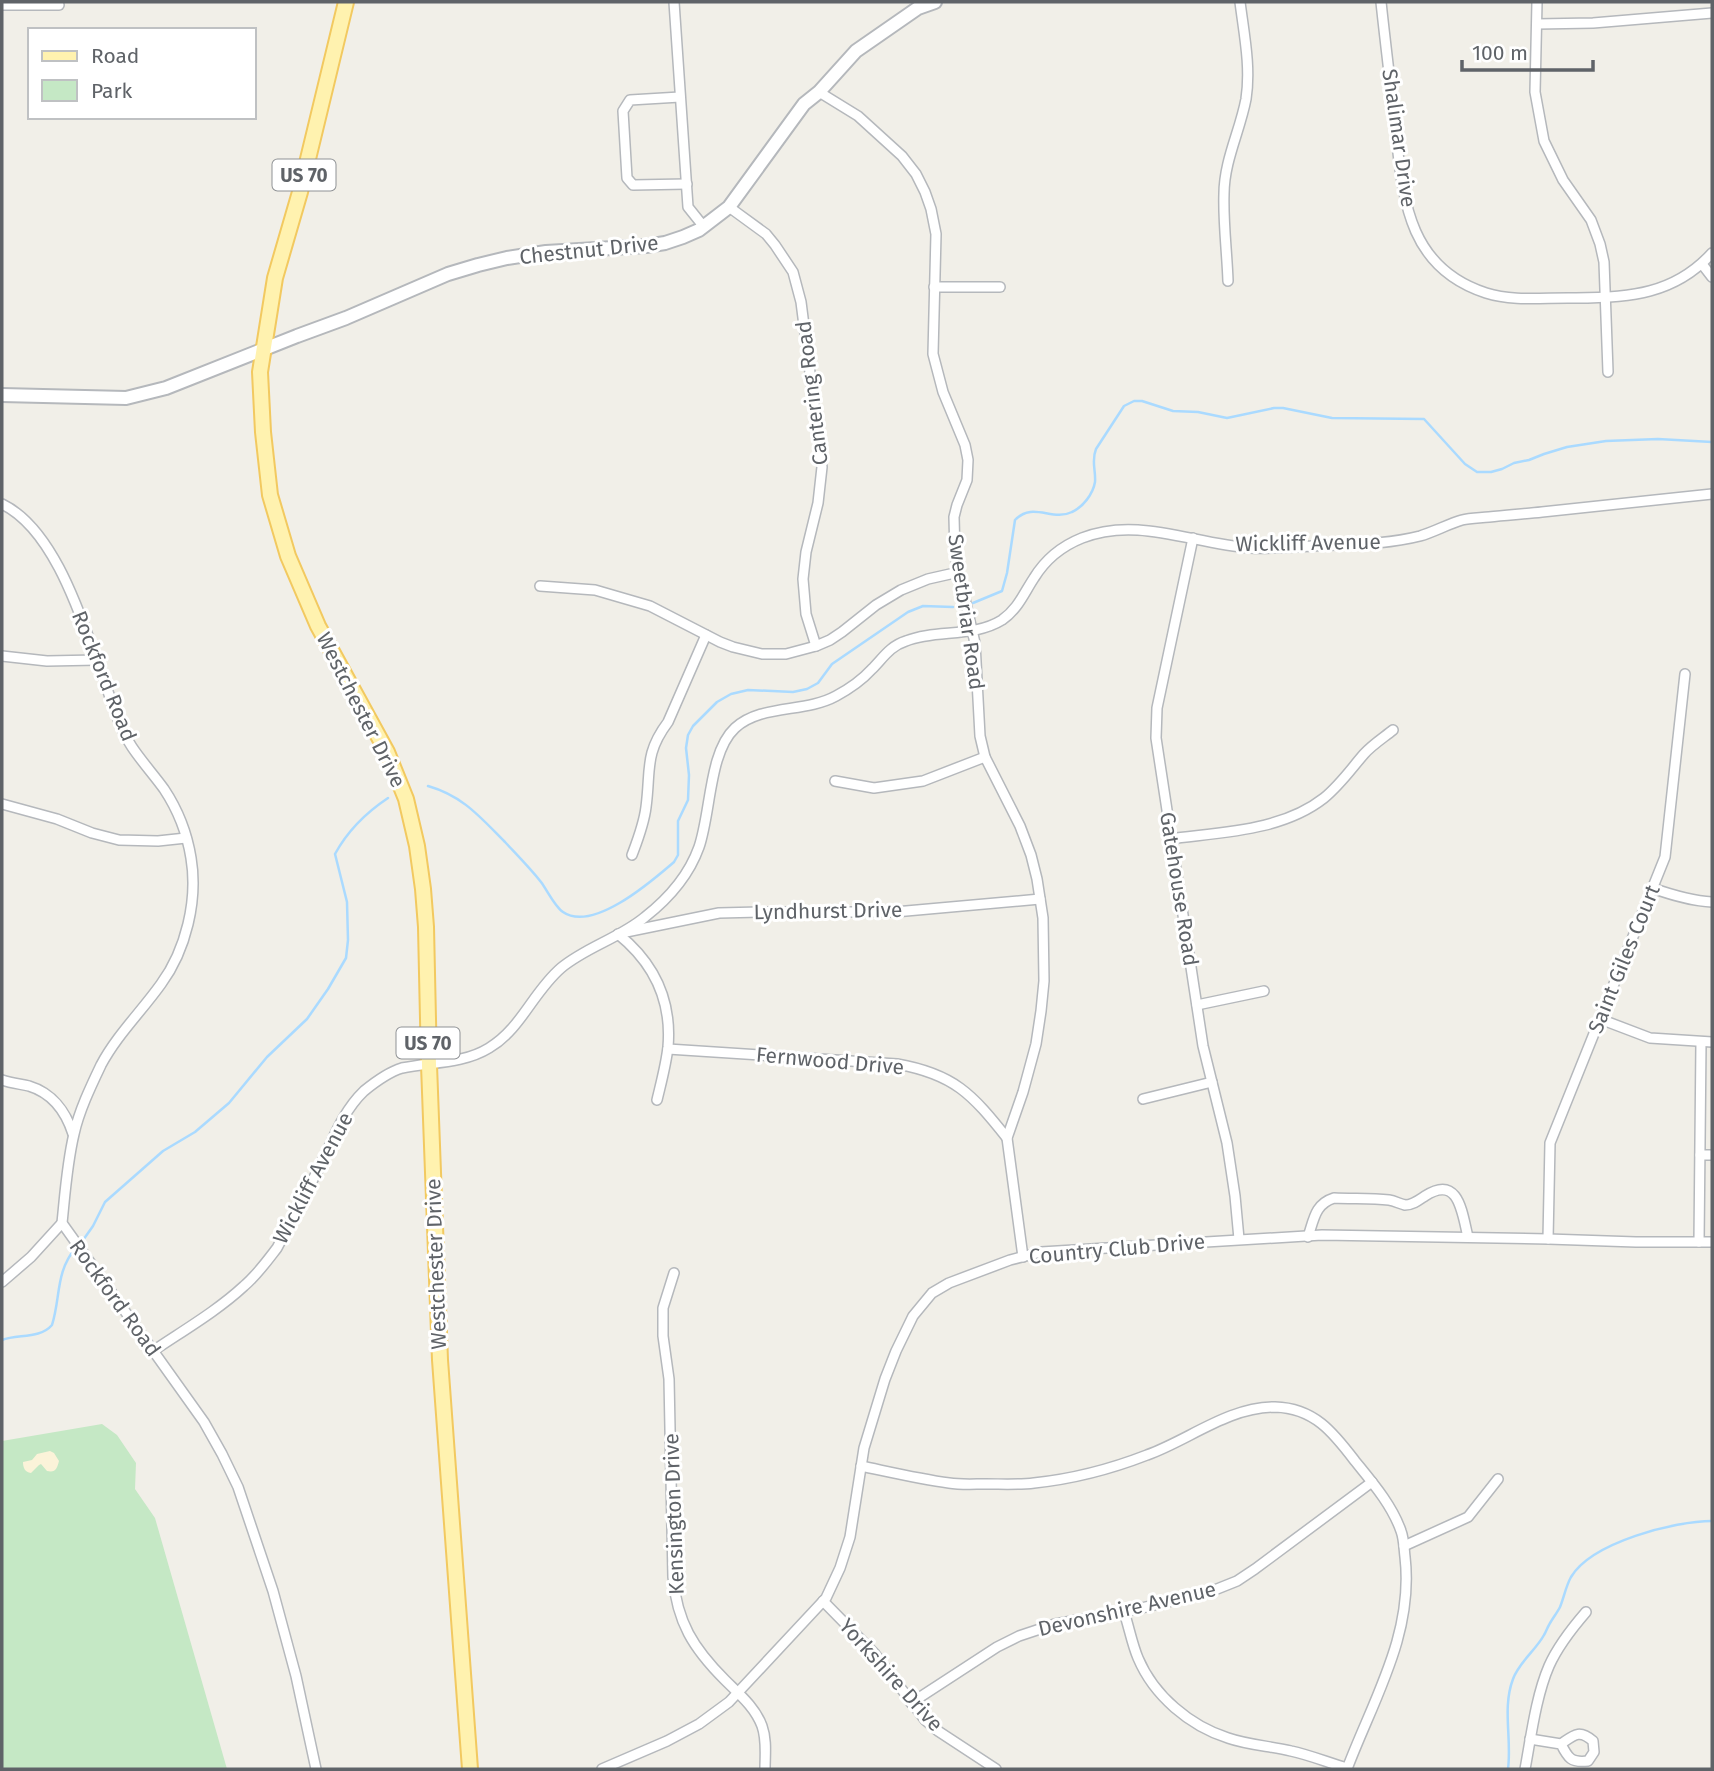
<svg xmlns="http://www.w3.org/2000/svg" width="1714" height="1771" font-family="'Fira Sans',sans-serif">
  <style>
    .green { fill: #c5e8c5 }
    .sand { fill: #fbf3d9 }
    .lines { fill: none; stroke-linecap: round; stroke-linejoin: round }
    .stream { stroke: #aadaff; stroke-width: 2.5 }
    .minor-casing { stroke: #b5b8bc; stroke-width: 12 }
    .tertiary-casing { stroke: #b5b8bc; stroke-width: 16 }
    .primary-casing { stroke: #f2c960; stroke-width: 18 }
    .minor { stroke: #fff; stroke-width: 9 }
    .tertiary { stroke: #fff; stroke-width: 12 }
    .primary { stroke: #fff2af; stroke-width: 14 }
    .labels { text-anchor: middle; stroke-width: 6; stroke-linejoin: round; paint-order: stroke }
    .shield { fill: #fff; stroke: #8f9295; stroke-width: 2 }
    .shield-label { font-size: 19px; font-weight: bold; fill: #5f6368 }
    .street-label { font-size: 21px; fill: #5f6368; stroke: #fff }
  </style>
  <rect width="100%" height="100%" fill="#f1efe8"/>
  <polygon class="green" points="102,1424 117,1435 136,1463 135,1489 155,1518 227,1769 2,1769 2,1441"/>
  <path class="sand" d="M50,1451L54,1453L59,1461C57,1468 56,1473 47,1471L41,1464L39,1465L31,1473C25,1472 23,1468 23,1462L32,1460L37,1454Z"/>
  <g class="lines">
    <g class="stream">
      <path d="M973,603L1002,591L1007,573L1015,520C1033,501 1052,522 1072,512C1083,507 1093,494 1095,482C1096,470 1091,461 1096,449L1124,406L1134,401H1142L1173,411L1198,412L1227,418L1274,408H1283L1332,418L1424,419L1465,464L1477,472H1491L1502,469L1514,463L1529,460L1544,454L1567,447L1606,441L1658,439L1712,442"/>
      <path d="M428,786C463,796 480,817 505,842C517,855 530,868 541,882C547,890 555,907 563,912C593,933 653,880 674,862L678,855V821L688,800L689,775L686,748L688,735L693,726L717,702L731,694L748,690L793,692L807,689L818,683L832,664L908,612L923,606L953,607"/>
      <path d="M81,1243L93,1226L105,1202L163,1151L195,1132L229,1103L267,1057L307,1019L328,989L346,958L348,940L347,902L335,854C347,832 367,812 388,798"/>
      <path d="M2,1340C18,1334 40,1339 52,1325C61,1296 55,1273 76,1247"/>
      <path d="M1508,1769C1512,1739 1502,1708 1513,1679C1519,1662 1536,1650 1544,1635C1546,1632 1547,1628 1549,1625C1552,1619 1557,1613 1560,1607C1564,1597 1566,1586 1571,1577C1592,1542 1675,1521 1712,1521"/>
    </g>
    <defs>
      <g id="minor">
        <polyline points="674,2 688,207 704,227"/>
        <path d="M1381,2C1385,40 1390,79 1394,118C1403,191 1403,266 1486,293C1514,302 1547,297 1576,298C1629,298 1675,294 1712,253"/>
        <polyline points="1537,2 1535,92 1544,141 1563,180 1591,220 1600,244 1604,262 1608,372"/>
        <polyline points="2,5 59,5"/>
        <polyline points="1537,24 1593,23 1712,13"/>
        <polyline points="819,92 858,116 902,156 916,174 925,192 931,209 936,234 933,354 943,392 965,445 968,460 967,480 957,505 954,517 955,555 975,643 980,736 985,757 1020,826 1031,855 1037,879 1043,918 1044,981 1041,1011 1036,1044 1023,1092 1007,1138 1023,1257"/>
        <polyline points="680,97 630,100 623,111 627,178 633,185 687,184"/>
        <polyline points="729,207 766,234 775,245 793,272 801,302 822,467 818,503 806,552 803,579 806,614 816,646"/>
        <polyline points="1702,264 1712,277"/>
        <path d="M1228,281C1227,252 1223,222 1224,194C1224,161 1240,131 1246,99C1251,67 1244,34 1240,2"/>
        <polyline points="934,287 1000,287"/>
        <path d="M2,504C54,529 81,617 100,669C110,695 117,724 132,747C142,762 154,775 164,789C178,810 187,833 191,858C198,900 186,950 161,984C141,1012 117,1035 101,1065C91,1086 79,1111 74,1134C67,1163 65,1194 62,1223L204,1422L222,1454L238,1487L273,1591L296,1676L316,1769"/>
        <polyline points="1193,538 1157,708 1156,738 1203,1046 1227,1143 1235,1196 1239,1239"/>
        <polyline points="540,586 595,590 650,606 720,642 733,647 762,654 786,654 816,646 830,640 842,632 876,605 901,590 928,579 959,572"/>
        <polyline points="2,656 47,661 97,660"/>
        <polyline points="835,781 874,788 923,781 985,757"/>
        <polyline points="2,804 57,819 92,833 119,840 158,841 186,838"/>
        <path d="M1170,839C1222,832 1282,831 1324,798C1340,785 1351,769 1364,754C1372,745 1383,738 1393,730"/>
        <path d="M632,855C638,839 644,824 646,807C651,770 644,754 668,722L706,635"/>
        <path d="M1652,888C1672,895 1691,901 1712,902"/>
        <polyline points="626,932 719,913 760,912 895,912 1040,899"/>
        <path d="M618,934C654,963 672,1000 668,1047C666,1065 661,1083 657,1100"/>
        <polyline points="1197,1005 1264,991"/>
        <polyline points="1600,1019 1650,1038 1712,1042"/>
        <path d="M668,1049L897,1064C954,1074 972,1094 1007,1138"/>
        <path d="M2,1080C11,1083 20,1084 29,1086C52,1093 66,1112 73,1134"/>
        <polyline points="1143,1099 1212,1082"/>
        <polyline points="1700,1155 1712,1155"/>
        <path d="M1308,1237C1314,1219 1315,1204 1334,1198C1352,1199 1371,1198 1389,1200C1395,1201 1400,1204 1405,1205C1413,1205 1419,1200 1425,1196C1459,1174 1462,1213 1468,1237"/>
        <polyline points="1548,1239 1550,1143 1665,857 1685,674"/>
        <polyline points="1699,1242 1701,1042"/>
        <path d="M674,1273L663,1308V1336L669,1379L673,1577C677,1622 693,1648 725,1680C739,1694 755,1707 762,1726C767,1740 765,1755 765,1769"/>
        <polyline points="2,1282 31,1257 62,1223"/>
        <path d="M153,1351C184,1330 217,1311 244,1286C257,1275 267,1261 277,1248C291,1221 305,1195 319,1168C332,1142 342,1112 364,1091C375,1082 389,1072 402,1068C431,1062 463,1064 489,1048C521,1029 533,992 561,968C586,947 620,938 645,917C668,899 689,875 699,847C711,812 709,752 735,728C761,704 805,713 836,696C849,689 862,680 872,669C883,658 890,646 906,641C936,629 973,638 1002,620C1018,609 1024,593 1034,578C1045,560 1062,546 1082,538C1137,516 1193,544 1250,548C1270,549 1292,547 1312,546C1348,544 1385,545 1420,536C1434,532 1448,524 1462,520C1470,518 1480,518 1489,517C1507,515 1524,514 1542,512C1599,506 1656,500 1712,494"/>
        <path d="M861,1466C890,1472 920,1479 949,1483C961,1485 974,1484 986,1484C1002,1484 1019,1485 1034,1483C1072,1479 1111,1469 1147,1455C1189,1440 1228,1407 1275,1407C1314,1408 1333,1432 1355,1461C1372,1482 1392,1505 1401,1531C1404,1539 1404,1549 1405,1557C1414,1634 1373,1700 1347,1769"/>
        <polyline points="1404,1546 1468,1517 1498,1479"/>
        <polyline points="823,1601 875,1654 925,1720 938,1731 996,1769"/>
        <path d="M1124,1612C1129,1627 1132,1644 1138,1658C1154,1696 1190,1726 1228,1738C1248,1745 1270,1746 1291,1751C1310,1755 1329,1763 1347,1768"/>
        <polyline points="911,1703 997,1647 1019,1636 1055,1624 1124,1612 1207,1593 1237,1581 1255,1569 1372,1482"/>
        <path d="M1530,1739L1561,1744C1568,1758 1571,1763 1588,1761L1594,1752L1593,1741C1579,1729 1574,1735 1561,1744"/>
        <polyline points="602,1769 667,1741 699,1724 729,1702 826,1598 840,1568 850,1537 864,1448 885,1379 896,1351 913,1316 932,1293 949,1283 1010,1260 1041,1252 1322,1235 1548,1239 1636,1242 1712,1242"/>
        <path d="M1525,1769C1531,1737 1536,1696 1549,1666C1557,1648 1573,1627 1586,1612"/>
      </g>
      <polyline id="tertiary" points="2,395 126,398 166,388 297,336 346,318 448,274 478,265 507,258 546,252 646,246 665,243 683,237 699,230 729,207 804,104 819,92 856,51 918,8 935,2"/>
      <polyline id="primary" points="346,2 300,192 275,278 260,372 263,432 270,495 288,556 318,626 387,752 406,799 417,846 423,889 426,927 429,1065 440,1360 470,1769"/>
    </defs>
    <use href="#minor" class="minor-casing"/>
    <use href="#tertiary" class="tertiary-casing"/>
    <use href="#primary" class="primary-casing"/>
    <use href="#minor" class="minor"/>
    <use href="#tertiary" class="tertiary"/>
    <use href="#primary" class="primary"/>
  </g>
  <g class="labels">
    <g class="shield">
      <rect x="272.5" y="159.5" width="63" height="31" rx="5"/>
      <rect x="396.5" y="1027.5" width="63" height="31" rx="5"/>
    </g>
    <g class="shield-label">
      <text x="304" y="182">US 70</text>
      <text x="428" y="1050">US 70</text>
    </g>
    <g class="street-label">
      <text transform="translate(1399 138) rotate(82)" y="7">Shalimar Drive</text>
      <text transform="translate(589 250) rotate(-6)" y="7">Chestnut Drive</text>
      <text transform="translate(812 393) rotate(-97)" y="7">Cantering Road</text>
      <text transform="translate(1308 543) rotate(-1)" y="7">Wickliff Avenue</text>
      <text transform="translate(966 612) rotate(82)" y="7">Sweetbriar Road</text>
      <text transform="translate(104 676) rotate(68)" y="7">Rockford Road</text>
      <text transform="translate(361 710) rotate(63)" y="7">Westchester Drive</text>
      <text transform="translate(1179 889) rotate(81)" y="7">Gatehouse Road</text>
      <text transform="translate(828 911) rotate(-1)" y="7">Lyndhurst Drive</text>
      <text transform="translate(1624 959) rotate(-68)" y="7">Saint Giles Court</text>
      <text transform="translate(830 1061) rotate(5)" y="7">Fernwood Drive</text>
      <text transform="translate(313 1178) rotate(-62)" y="7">Wickliff Avenue</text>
      <text transform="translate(1117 1249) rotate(-5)" y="7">Country Club Drive</text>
      <text transform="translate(436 1264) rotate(-92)" y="7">Westchester Drive</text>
      <text transform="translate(115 1298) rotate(54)" y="7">Rockford Road</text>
      <text transform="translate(674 1514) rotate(-92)" y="7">Kensington Drive</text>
      <text transform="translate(1127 1609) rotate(-13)" y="7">Devonshire Avenue</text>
      <text transform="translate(891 1675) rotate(48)" y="7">Yorkshire Drive</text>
    </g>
  </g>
  <rect width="1714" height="1771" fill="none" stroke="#5f6368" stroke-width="7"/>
  <rect x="28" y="28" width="228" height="91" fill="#ffffff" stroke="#bfc1c3" stroke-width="2"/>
  <rect x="42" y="51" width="35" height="10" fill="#fff2af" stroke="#bfc1c3" stroke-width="2"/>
  <text x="91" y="63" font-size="21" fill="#5f6368">Road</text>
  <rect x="42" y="80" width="35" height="21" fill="#c5e8c5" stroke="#bfc1c3" stroke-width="2"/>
  <text x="91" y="98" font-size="21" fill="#5f6368">Park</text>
  <path d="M1462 60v10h131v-10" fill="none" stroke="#5f6368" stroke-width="3.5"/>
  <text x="1472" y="60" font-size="21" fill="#5f6368" stroke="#ffffff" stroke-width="5" paint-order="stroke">100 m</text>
</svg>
